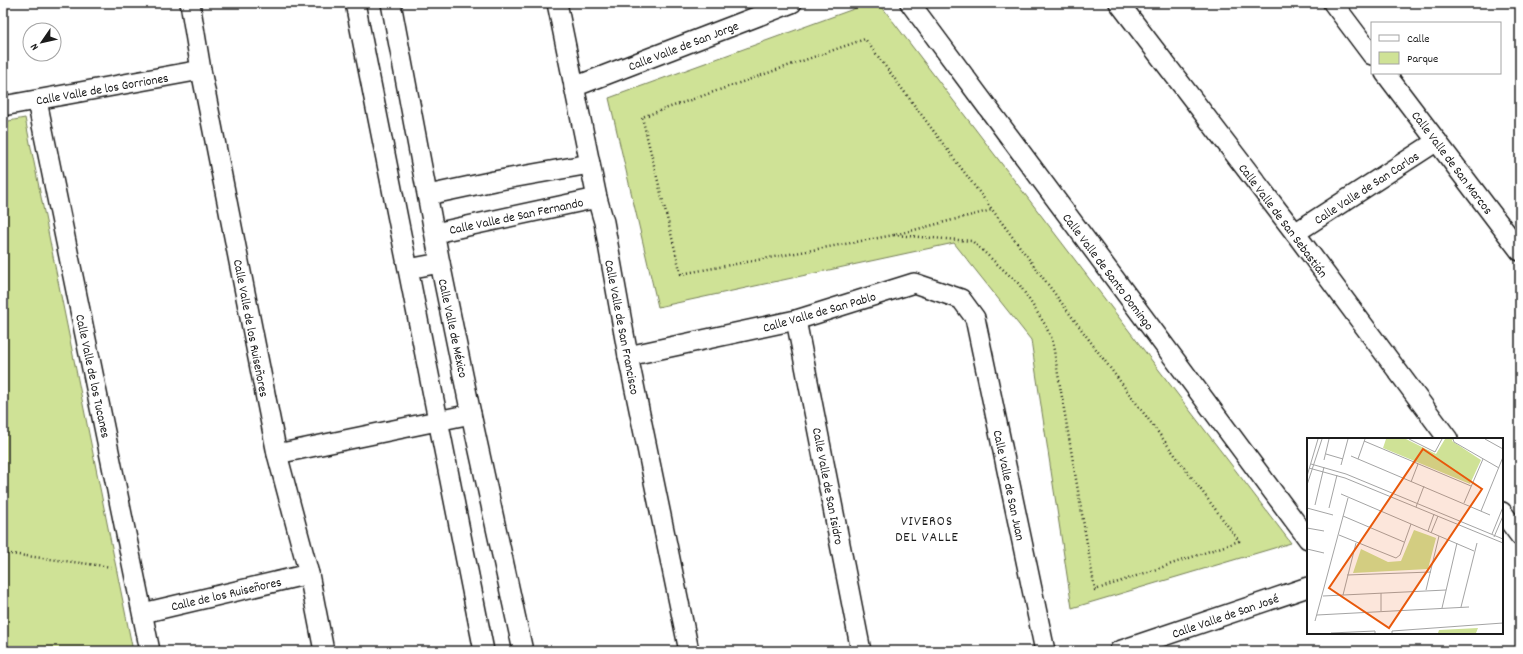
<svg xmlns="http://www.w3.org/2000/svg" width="1523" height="654" font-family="Dekko,sans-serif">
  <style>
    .green { fill: #cfe296; stroke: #767f59 }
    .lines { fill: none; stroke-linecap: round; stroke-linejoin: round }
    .minor-casing { stroke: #1c1c1c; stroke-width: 22 }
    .path { stroke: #1c1c1c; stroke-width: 2.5; stroke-dasharray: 1 3; stroke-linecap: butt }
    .minor { stroke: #fff; stroke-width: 19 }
    .labels { text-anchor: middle; stroke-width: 3; stroke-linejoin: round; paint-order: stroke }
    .street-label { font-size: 13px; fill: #1c1c1c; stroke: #fff }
    .neighbourhood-label { font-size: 14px; letter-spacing: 1px; fill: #1c1c1c; stroke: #fff }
    .inset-road { fill: none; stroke: #a4a4a4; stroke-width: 1 }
    .view { fill: #e8590c; fill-opacity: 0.15; stroke: #e8590c; stroke-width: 2 }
    .inset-edge { fill: none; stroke: #1c1c1c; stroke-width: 2 }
  </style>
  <rect width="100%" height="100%" fill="#fff"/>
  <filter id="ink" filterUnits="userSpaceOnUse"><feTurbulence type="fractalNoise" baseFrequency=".025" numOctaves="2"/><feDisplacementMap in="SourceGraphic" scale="8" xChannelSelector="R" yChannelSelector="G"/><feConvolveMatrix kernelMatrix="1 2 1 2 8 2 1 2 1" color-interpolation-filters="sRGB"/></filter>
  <g filter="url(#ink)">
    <g class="green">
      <polygon points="870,3 879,3 1291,543 1072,608 1031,340 954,243 658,307 609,98"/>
      <polygon points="25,118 133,651 3,651 3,122"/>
    </g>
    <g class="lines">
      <defs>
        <g id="minor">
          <polyline points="190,3 201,70 277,454 309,574 324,651"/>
          <polyline points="355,3 484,651"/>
          <polyline points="391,3 440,263 471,414 523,651"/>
          <polyline points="557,3 597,198 604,222 628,356 689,651"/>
          <polyline points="910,3 1308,539"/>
          <polyline points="1119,3 1295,233 1448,439"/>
          <polyline points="1333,3 1372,55"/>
          <polyline points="1385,73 1520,251"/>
          <polyline points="574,87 792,3"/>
          <polyline points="37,101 150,651"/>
          <polyline points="3,106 201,70"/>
          <polyline points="428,195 494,181 590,164"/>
          <polyline points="435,233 597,198"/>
          <polyline points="1295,233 1437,141"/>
          <polyline points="408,269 440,263"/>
          <polyline points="796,320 861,651"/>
          <polyline points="628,356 796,320 914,283 961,299 975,318 1045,651"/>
          <polyline points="277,454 471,414"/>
          <polyline points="1502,512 1520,536"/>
          <polyline points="143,613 309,574"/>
          <polyline points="1119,651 1308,587"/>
        </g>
      </defs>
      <use href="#minor" class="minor-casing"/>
      <g class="path">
        <polyline points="894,235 972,241 1019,284 1044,323 1052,339 1095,590 1239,541 865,39 642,117 681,274 894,235 992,210"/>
        <polyline points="3,553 112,567"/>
        <polyline points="3,642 4,651"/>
      </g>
      <use href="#minor" class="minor"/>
    </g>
  </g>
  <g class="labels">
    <g class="street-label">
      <text transform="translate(683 45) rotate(-21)" y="5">Calle Valle de San Jorge</text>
      <text transform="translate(102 88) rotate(-10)" y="5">Calle Valle de los Gorriones</text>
      <text transform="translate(1453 162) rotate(53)" y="5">Calle Valle de San Marcos</text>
      <text transform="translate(1366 187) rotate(-33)" y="5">Calle Valle de San Carlos</text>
      <text transform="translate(516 215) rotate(-12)" y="5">Calle Valle de San Fernando</text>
      <text transform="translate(1284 220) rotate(53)" y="5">Calle Valle de San Sebastián</text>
      <text transform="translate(1109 271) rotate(53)" y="5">Calle Valle de Santo Domingo</text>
      <text transform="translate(819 311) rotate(-16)" y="5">Calle Valle de San Pablo</text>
      <text transform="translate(623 327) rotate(79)" y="5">Calle Valle de San Francisco</text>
      <text transform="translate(252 328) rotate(79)" y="5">Calle Valle de los Ruiseñores</text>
      <text transform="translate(454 328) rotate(78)" y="5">Calle Valle de México</text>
      <text transform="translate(94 376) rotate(78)" y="5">Calle Valle de los Tucanes</text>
      <text transform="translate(1010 485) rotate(78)" y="5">Calle Valle de San Juan</text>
      <text transform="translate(829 486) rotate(79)" y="5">Calle Valle de San Isidro</text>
      <text transform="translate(226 593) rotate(-13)" y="5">Calle de los Ruiseñores</text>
      <text transform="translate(1225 615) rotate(-19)" y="5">Calle Valle de San José</text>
    </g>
    <g class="neighbourhood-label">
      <text x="927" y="525">VIVEROS<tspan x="927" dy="16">DEL VALLE</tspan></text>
    </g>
  </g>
  <g transform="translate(1307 438)">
    <rect width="196" height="196" fill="#fff"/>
    <path d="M79,1H99L129,16L138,1H146L145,3L174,22L163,46L76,10ZM107,92L129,100L121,131L46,135L54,111L81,124L94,123ZM171,190L169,195H131L132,192Z" fill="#cfe296"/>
    <path class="inset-road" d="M102,1L128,14L135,1M146,1L147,4L192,30M178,1L196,11M57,3L164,48M19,16L36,21M44,18L183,77M51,21L58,1M17,22L22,1M4,26L39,36L196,101M34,27L41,1M2,30L38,40L196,105M0,38L11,1M104,44L111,26M0,47L15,1M34,56L167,113M157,65L176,21M8,67L17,29M109,69L117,48M0,70L26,77M22,70L30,37M174,73L196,19M36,78L97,104M0,90L17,93M121,93L127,76M124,95L131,78M185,96L196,69M32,97L89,120L93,117L104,86M187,99L196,78M0,111L17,115M40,137L124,134M119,152L132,98M36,157L49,105M16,158L139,152M154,169L170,105M135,170L150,105M74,173V155M10,177L162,169M8,183L41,60M24,195L68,193V195M85,195V193L196,185"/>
    <path class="view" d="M116,11L175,51L82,190L22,150Z"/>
    <rect width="196" height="196" class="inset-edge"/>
  </g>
  <rect width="1523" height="654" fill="none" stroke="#fff" stroke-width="16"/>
  <rect x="8" y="8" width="1507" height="638" fill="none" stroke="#1c1c1c" stroke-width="1.5" filter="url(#ink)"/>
  <rect x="1371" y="22" width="130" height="52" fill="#ffffff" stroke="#a4a4a4"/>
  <rect x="1379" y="35" width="20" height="6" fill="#ffffff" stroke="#a4a4a4"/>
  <text x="1407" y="42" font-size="12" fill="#1c1c1c">Calle</text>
  <rect x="1379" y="52" width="20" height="12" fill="#cfe296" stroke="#a4a4a4"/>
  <text x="1407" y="62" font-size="12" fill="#1c1c1c">Parque</text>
  <g transform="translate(42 42) rotate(236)"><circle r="19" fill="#ffffff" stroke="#a4a4a4"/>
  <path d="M0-3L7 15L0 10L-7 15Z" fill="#1c1c1c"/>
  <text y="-6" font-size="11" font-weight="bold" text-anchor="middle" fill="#1c1c1c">N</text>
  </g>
</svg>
